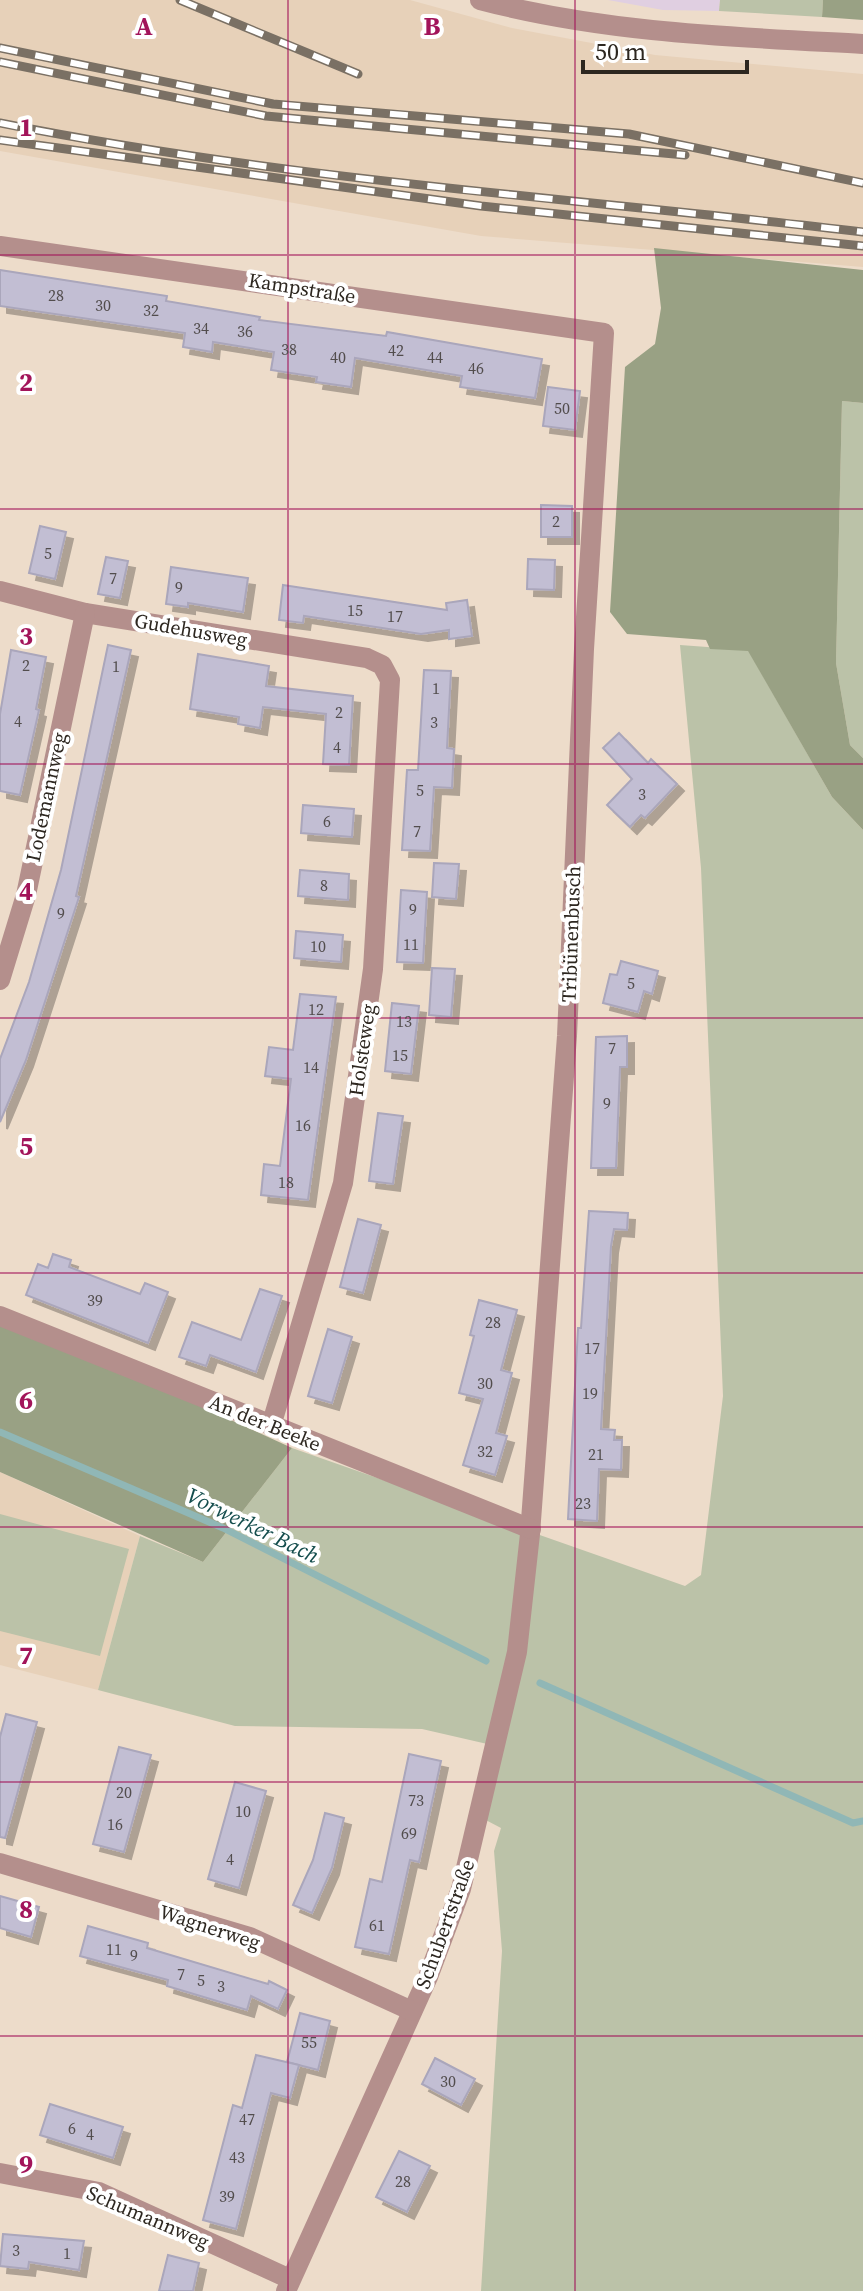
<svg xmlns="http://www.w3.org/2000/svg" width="863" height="2291" font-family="'Source Serif 4',serif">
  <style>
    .commercial { fill: #e0cfe1 }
    .built { fill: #e7d1b9 }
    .green { fill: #bbc2a8 }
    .forest { fill: #99a184 }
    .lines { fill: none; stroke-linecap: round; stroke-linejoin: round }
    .stream { stroke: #90b7b6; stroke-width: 7 }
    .building { fill: #c2bed3; stroke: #aaa6bb; stroke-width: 2; filter: url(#shadow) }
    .minor { stroke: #b48f8c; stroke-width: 20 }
    .tertiary { stroke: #b48f8c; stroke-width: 20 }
    .rail-casing { stroke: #7a7064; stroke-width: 9 }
    .rail { stroke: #fff; stroke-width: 6; stroke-dasharray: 18; stroke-linecap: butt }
    .grid { fill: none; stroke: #a2145a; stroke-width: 2; stroke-opacity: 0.55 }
    .labels { text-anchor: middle; stroke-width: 8; stroke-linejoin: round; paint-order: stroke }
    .number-label { font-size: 16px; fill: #524d4d }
    .street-label { font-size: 20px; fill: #2d2720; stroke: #fff }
    .water-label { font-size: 22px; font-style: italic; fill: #144d4d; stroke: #fff }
    .grid-label { font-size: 26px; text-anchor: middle; font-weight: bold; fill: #a2145a; stroke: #fff; stroke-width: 8; stroke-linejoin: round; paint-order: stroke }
  </style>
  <defs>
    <filter id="shadow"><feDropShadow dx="7" dy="7" stdDeviation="0" flood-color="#0004"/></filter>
  </defs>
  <rect width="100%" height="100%" fill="#eddcca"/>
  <polygon class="commercial" points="608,0 720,0 719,11 663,10"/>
  <g class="built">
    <polygon points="0,0 410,0 512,28 655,55 863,74 863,267 481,236 0,151"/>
    <polygon points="0,1472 140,1536 98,1690 0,1665"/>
  </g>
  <g class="green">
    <polygon points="720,0 823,0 822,17 719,11"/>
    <polygon points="842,401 863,403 863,758 850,745 836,663"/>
    <polygon points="680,645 748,650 832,797 863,830 863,2291 481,2291 502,1951 494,1851 501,1828 480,1817 496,1746 422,1729 235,1726 98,1690 140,1536 203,1562 292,1448 685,1586 701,1575 723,1396 701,868"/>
    <polygon points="0,1514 129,1549 100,1656 0,1631"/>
  </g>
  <g class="forest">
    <polygon points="823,0 863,0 863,20 822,17"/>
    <polygon points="654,248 863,270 863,403 842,401 836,663 850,745 863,758 863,830 832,797 748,651 710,649 706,640 627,634 610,612 625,367 655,344 661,308"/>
    <polygon points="0,1316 19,1323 292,1448 203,1562 0,1472"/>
  </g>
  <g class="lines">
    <g class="stream">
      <polyline points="0,1432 223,1528 486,1661"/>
      <polyline points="540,1683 853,1823 863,1821"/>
    </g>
  </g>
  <g class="building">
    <polygon points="0,270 167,296 166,301 260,317 259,320 386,336 387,332 542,359 535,398 460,387 462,376 355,358 351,387 316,382 317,377 271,370 274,352 213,342 212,352 183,347 185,333 0,306"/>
    <polygon points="548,387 580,391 575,430 543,426"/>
    <polygon points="541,505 572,506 572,537 541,537"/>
    <polygon points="40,526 66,532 55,579 29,573"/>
    <polygon points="106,557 128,561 120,598 98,594"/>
    <polygon points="528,559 555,560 554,590 527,589"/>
    <polygon points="171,567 248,578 243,612 188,603 188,607 166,604"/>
    <polygon points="283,585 447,610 446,603 467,600 472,636 449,639 449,630 421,634 304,616 303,623 279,620"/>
    <polygon points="108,645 131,650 76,896 79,897 26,1060 0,1122 0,1059 29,982 61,870"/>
    <polygon points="11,650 46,657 36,709 39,710 20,795 0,791 0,714"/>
    <polygon points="198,654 269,666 266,686 353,696 349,765 323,764 326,714 263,707 260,728 238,724 239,717 190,709"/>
    <polygon points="424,670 451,671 447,748 454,749 452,788 434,787 430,851 402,850 407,770 418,770"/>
    <polygon points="619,733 648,763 651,759 677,784 645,818 641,815 630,827 607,805 632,779 603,748"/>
    <polygon points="303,805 354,809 352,837 301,833"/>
    <polygon points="434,863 459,864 456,899 432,897"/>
    <polygon points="300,870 349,874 348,900 298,896"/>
    <polygon points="401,890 427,892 423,963 397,962"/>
    <polygon points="296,931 343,935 341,962 294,958"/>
    <polygon points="621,961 658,971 652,994 644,991 638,1012 603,1003 610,974 617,975"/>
    <polygon points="432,968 455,969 451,1017 429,1015"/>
    <polygon points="300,994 336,997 308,1200 261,1195 264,1164 280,1166 291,1079 265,1076 269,1047 293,1050"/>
    <polygon points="392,1003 419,1006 411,1074 385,1071"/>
    <polygon points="627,1036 627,1067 620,1067 616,1168 591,1168 596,1037"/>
    <polygon points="378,1113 403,1116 393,1184 369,1181"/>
    <polygon points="589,1211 628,1213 627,1230 614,1229 611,1246 601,1429 615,1430 614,1440 622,1440 621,1470 599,1469 597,1521 568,1519 578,1328 581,1328"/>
    <polygon points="358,1219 381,1225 363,1293 340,1287"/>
    <polygon points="53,1254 71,1260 69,1267 140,1294 145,1283 168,1292 148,1343 26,1295 38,1264 48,1268"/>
    <polygon points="260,1289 282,1296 256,1372 210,1355 206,1366 179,1357 192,1322 241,1340"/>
    <polygon points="479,1300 517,1310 501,1370 512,1373 496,1433 507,1436 495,1475 463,1465 483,1399 459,1393 474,1336 470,1335"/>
    <polygon points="328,1329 352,1337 332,1403 308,1396"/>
    <polygon points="6,1714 37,1722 5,1838 0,1837 0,1737"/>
    <polygon points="119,1747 151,1755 124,1852 93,1844"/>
    <polygon points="409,1754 441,1761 419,1862 410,1860 389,1954 355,1947 370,1879 382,1882"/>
    <polygon points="235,1782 266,1791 239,1888 208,1879"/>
    <polygon points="325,1813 344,1818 332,1868 312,1913 293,1905 313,1860"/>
    <polygon points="0,1896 39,1907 31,1937 0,1928"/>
    <polygon points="88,1926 148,1943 147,1948 268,1984 269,1981 287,1990 278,2009 251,1996 247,2010 167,1986 168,1980 80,1956"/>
    <polygon points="300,2013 330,2021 318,2070 287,2062"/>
    <polygon points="256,2055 299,2065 290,2098 271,2093 236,2229 203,2220 233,2105 242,2108"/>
    <polygon points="435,2058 475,2079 461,2105 422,2084"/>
    <polygon points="50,2104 123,2127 113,2158 40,2135"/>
    <polygon points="399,2151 430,2166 407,2212 376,2197"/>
    <polygon points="3,2234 84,2241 79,2270 29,2262 28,2269 0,2266"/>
    <polygon points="168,2255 199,2263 193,2291 159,2291"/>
  </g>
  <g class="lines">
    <g class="minor">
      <polyline points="0,246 604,333 584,649 567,1036 530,1534 517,1652 461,1889 428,1977 286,2291"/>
      <polyline points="0,591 85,613 367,658 382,665 390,680 373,969 343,1183 271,1426"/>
      <polyline points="0,980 26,895 85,613"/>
      <polyline points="0,1316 531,1529"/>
      <polyline points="0,1863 250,1937 412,2011"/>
      <polyline points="0,2173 99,2192 290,2279"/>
    </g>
    <path class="tertiary" d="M480,0C605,33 734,37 863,44"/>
    <defs>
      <g id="rail">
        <polyline points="180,0 358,74"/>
        <polyline points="0,48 273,104 629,134 863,183"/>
        <polyline points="0,62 266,116 685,155"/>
        <path d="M0,123C285,180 575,198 863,232"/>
        <polyline points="0,140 481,206 863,246"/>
      </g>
    </defs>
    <use href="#rail" class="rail-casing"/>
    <use href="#rail" class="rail"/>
  </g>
  <path class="grid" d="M288,0V2291M575,0V2291M0,255H863M0,509H863M0,764H863M0,1018H863M0,1273H863M0,1527H863M0,1782H863M0,2036H863"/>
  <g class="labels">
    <g class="number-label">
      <text x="56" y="301">28</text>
      <text x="103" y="311">30</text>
      <text x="151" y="316">32</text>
      <text x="201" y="334">34</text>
      <text x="245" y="337">36</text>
      <text x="289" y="355">38</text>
      <text x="396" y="356">42</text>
      <text x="338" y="363">40</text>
      <text x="435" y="363">44</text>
      <text x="476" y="374">46</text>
      <text x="562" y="414">50</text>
      <text x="556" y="527">2</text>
      <text x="48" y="559">5</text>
      <text x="113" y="584">7</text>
      <text x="179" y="593">9</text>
      <text x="355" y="616">15</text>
      <text x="395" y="622">17</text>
      <text x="26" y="671">2</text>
      <text x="116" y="672">1</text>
      <text x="436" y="694">1</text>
      <text x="339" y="718">2</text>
      <text x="18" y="727">4</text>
      <text x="434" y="728">3</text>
      <text x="337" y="753">4</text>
      <text x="420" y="796">5</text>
      <text x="642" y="800">3</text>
      <text x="327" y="827">6</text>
      <text x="417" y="837">7</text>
      <text x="324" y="891">8</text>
      <text x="413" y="915">9</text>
      <text x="61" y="919">9</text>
      <text x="411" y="950">11</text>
      <text x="318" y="952">10</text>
      <text x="631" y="989">5</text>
      <text x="316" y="1015">12</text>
      <text x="404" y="1027">13</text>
      <text x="612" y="1054">7</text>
      <text x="400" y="1061">15</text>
      <text x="311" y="1073">14</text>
      <text x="607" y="1109">9</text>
      <text x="303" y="1131">16</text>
      <text x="286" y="1188">18</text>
      <text x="95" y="1306">39</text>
      <text x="493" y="1328">28</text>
      <text x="592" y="1354">17</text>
      <text x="485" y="1389">30</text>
      <text x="590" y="1399">19</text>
      <text x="485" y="1457">32</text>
      <text x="596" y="1460">21</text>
      <text x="583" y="1509">23</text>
      <text x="124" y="1798">20</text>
      <text x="416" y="1806">73</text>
      <text x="243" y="1817">10</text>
      <text x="115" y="1830">16</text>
      <text x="409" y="1839">69</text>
      <text x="230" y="1865">4</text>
      <text x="377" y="1931">61</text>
      <text x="114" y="1955">11</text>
      <text x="134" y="1961">9</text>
      <text x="181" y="1980">7</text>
      <text x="201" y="1986">5</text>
      <text x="221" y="1992">3</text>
      <text x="309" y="2048">55</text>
      <text x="448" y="2087">30</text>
      <text x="247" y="2125">47</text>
      <text x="72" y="2134">6</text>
      <text x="90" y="2140">4</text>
      <text x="237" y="2163">43</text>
      <text x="403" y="2187">28</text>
      <text x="227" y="2202">39</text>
      <text x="16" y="2256">3</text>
      <text x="67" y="2259">1</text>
    </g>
    <g class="street-label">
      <text transform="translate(302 288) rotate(9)" y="7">Kampstraße</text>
      <text transform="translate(191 630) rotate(10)" y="7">Gudehusweg</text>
      <text transform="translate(46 797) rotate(-78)" y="7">Lodemannweg</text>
      <text transform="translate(571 934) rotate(-88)" y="7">Tribünenbusch</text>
      <text transform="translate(362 1050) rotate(-82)" y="7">Holsteweg</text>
      <text transform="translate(265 1423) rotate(22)" y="7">An der Beeke</text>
      <text transform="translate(445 1924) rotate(-70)" y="7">Schubertstraße</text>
      <text transform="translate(210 1927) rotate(18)" y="7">Wagnerweg</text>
      <text transform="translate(148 2217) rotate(23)" y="7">Schumannweg</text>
    </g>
    <g class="water-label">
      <text transform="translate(253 1525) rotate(26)" y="8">Vorwerker Bach</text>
    </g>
  </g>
  <g class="grid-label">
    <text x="144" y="35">A</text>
    <text x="432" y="35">B</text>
    <text x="26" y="136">1</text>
    <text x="26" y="391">2</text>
    <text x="26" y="645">3</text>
    <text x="26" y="900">4</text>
    <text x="26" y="1155">5</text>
    <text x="26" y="1409">6</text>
    <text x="26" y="1664">7</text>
    <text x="26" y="1918">8</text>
    <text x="26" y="2173">9</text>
  </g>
  <path d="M583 60v12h164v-12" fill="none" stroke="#2d2720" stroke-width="4"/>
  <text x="595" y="60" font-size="24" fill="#2d2720" stroke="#ffffff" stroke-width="6" paint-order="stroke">50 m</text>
</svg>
